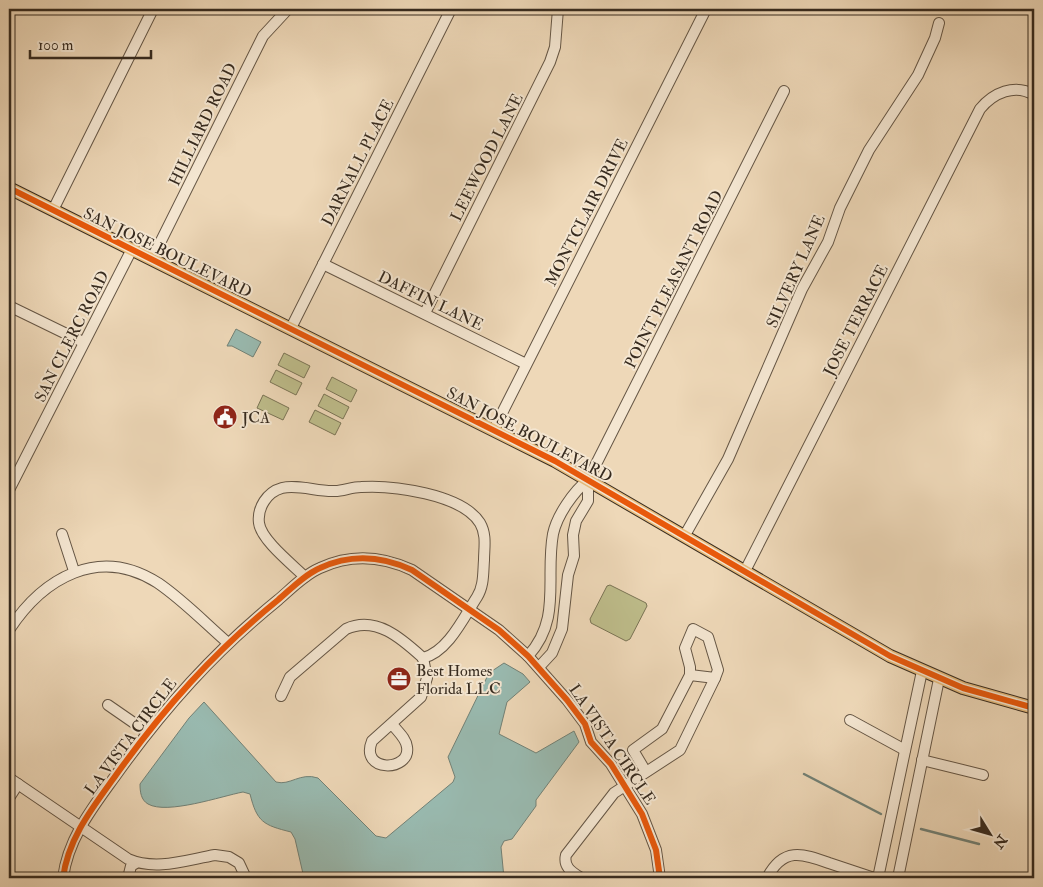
<svg xmlns="http://www.w3.org/2000/svg" width="1043" height="887" font-family="'IM FELL Double Pica',serif">
  <style>
    .green { fill: #bebd8b; stroke: #7a7455 }
    .water { fill: #99bab0; stroke: #728176 }
    .lines { fill: none; stroke-linecap: round; stroke-linejoin: round }
    .stream { stroke: #728176; stroke-width: 2.5 }
    .minor-casing { stroke: #655645; stroke-width: 12 }
    .major-casing { stroke: #372b1f; stroke-width: 14 }
    .minor { stroke: #f4e6d1; stroke-width: 10 }
    .major { stroke: #e7bc7c; stroke-width: 12 }
    .cycleway-casing { stroke: #f4e6d1; stroke-width: 9 }
    .cycleway { stroke: #e8590c; stroke-width: 6 }
    .labels { text-anchor: middle; stroke-width: 4; stroke-linejoin: round; paint-order: stroke }
    .street-label { font-size: 16px; fill: #372b1f; stroke: #f4e6d1 }
    .poi-label { font-size: 16px; fill: #372b1f; stroke: #f4e6d1; text-anchor: start }
  </style>
  <rect width="100%" height="100%" fill="#eed8b8"/>
  <filter id="stains"><feTurbulence type="fractalNoise" baseFrequency=".004" numOctaves="4"/><feColorMatrix values="0 0 0 0 .2 0 0 0 0 .09 0 0 0 0 .02 0 0 0 .5 -.17"/></filter>
  <radialGradient id="worn" r=".72"><stop offset=".6" stop-color="#630" stop-opacity="0"/><stop offset="1" stop-color="#630" stop-opacity=".3"/></radialGradient>
  <g class="green">
    <polygon points="284,353 310,366 304,378 278,365"/>
    <polygon points="276,370 302,383 296,395 270,382"/>
    <polygon points="332,377 357,390 351,402 326,389"/>
    <polygon points="324,394 349,407 343,419 318,406"/>
    <polygon points="263,395 289,408 283,420 257,408"/>
    <polygon points="315,410 341,423 335,435 309,422"/>
    <polygon points="610,585 646,603 647,606 630,639 626,641 591,623 590,619 607,586"/>
  </g>
  <g class="water">
    <polygon points="236,329 261,342 253,357 232,346 227,346"/>
    <path d="M504,663L523,674L530,682L507,702L499,734L536,753L574,731L579,742L536,800V806L512,839L504,841L501,847L504,878H304L295,839L291,832C263,825 257,822 250,794L243,792C222,796 167,815 148,804C141,800 140,792 140,784L189,718L204,702L276,782C290,786 300,772 318,778L376,836L386,838L453,782L455,777L448,757L489,673Z"/>
  </g>
  <g class="lines">
    <g class="stream">
      <polyline points="804,774 881,814"/>
      <polyline points="921,829 979,844"/>
    </g>
    <defs>
      <g id="minor">
        <polyline points="53,210 153,9"/>
        <polyline points="152,259 263,36 288,9"/>
        <polyline points="323,264 526,364"/>
        <polyline points="9,306 83,342"/>
        <polyline points="425,313 550,62 555,47 558,9"/>
        <polyline points="291,328 451,9"/>
        <polyline points="494,429 706,9"/>
        <polyline points="9,490 132,249"/>
        <polyline points="62,534 74,571"/>
        <polyline points="685,535 728,459 802,289 828,242 840,208 869,150 918,75 935,38 939,23"/>
        <path d="M745,571L980,109C993,93 1015,83 1034,95"/>
        <path d="M305,577C293,565 261,540 259,523C257,508 267,492 282,488C298,484 318,492 335,491C343,491 352,487 361,487C392,485 462,494 480,523C487,535 484,548 484,560C483,573 484,586 477,597C464,617 448,652 423,658"/>
        <path d="M9,630C43,578 99,545 158,583C183,600 205,623 228,643"/>
        <path d="M528,656C562,619 545,578 553,534C557,515 574,491 588,480L784,91"/>
        <polyline points="539,667 552,653 562,629 568,575 574,556 573,535 576,521 588,501 588,480"/>
        <polyline points="690,675 715,678"/>
        <path d="M281,696L290,677L346,629C376,615 402,639 423,658"/>
        <polyline points="108,705 147,732"/>
        <polyline points="850,720 905,750"/>
        <path d="M392,724C397,731 406,738 407,747C411,772 359,773 372,741L421,697L427,678L423,658"/>
        <polyline points="922,760 983,775"/>
        <path d="M9,778L128,859C156,871 186,860 215,855L229,857L239,863L246,878"/>
        <polyline points="9,798 18,784"/>
        <path d="M63,878C68,838 93,807 116,775C164,708 214,652 278,600C291,589 304,575 320,568C350,554 382,556 412,570L499,630L528,656L567,700L585,724L591,742L611,764L642,814L656,850L660,878"/>
        <polyline points="128,878 131,866 136,863"/>
        <path d="M581,878C572,872 563,867 566,855L614,793L680,750L715,678L718,670L708,637L693,629L685,648L690,667V675L662,729L633,750L646,772"/>
        <path d="M767,878C783,847 802,853 829,863C844,868 859,873 874,878"/>
        <polyline points="878,878 922,671"/>
        <polyline points="898,878 939,679"/>
      </g>
      <polyline id="major" points="9,188 555,461 890,656 963,688 1034,708"/>
    </defs>
    <use href="#minor" class="minor-casing"/>
    <use href="#major" class="major-casing"/>
    <use href="#minor" class="minor"/>
    <use href="#major" class="major"/>
    <defs>
      <g id="cycleway">
        <polyline points="9,188 555,461 890,656 963,688 1034,708"/>
        <path d="M63,878C68,838 93,807 116,775C164,708 214,652 278,600C291,589 304,575 320,568C350,554 382,556 412,570L499,630L528,656L567,700L585,724L591,742L611,764L642,814L656,850L660,878"/>
      </g>
    </defs>
    <use href="#cycleway" class="cycleway-casing"/>
    <use href="#cycleway" class="cycleway"/>
  </g>
  <defs>
    <symbol id="civic-disc" viewBox="-11 -11 22 22"><circle r="9.5" fill="#8f2418" stroke="#f4e6d1"/><path d="M-.6-6.5H3V-4.5H.6V-3L4-1V1h2V6H-6V1h2V-1L-.6-3ZM-1.2 2.5V6h2.4V2.5Z" fill="#fff"/></symbol>
    <symbol id="office-disc" viewBox="-11 -11 22 22"><circle r="9.5" fill="#8f2418" stroke="#f4e6d1"/><path d="M-6-3h4V-5.5h4V-3h4V5H-6ZM-1-4.5V-3h2v-1.5ZM-6 0V1H6V0Z" fill="#fff"/></symbol>
  </defs>
  <g fill-rule="evenodd">
    <use href="#civic-disc" x="211" y="403" width="28" height="28"/>
    <use href="#office-disc" x="385" y="665" width="28" height="28"/>
  </g>
  <g class="labels">
    <g class="street-label">
      <text transform="translate(202 124) rotate(-64)" y="6">HILLIARD ROAD</text>
      <text transform="translate(486 157) rotate(-63)" y="6">LEEWOOD LANE</text>
      <text transform="translate(357 162) rotate(-63)" y="6">DARNALL PLACE</text>
      <text transform="translate(586 212) rotate(-63)" y="6">MONTCLAIR DRIVE</text>
      <text transform="translate(168 252) rotate(26)" y="6">SAN JOSE BOULEVARD</text>
      <text transform="translate(795 271) rotate(-66)" y="6">SILVERY LANE</text>
      <text transform="translate(673 279) rotate(-63)" y="6">POINT PLEASANT ROAD</text>
      <text transform="translate(431 300) rotate(26)" y="6">DAFFIN LANE</text>
      <text transform="translate(855 320) rotate(-63)" y="6">JOSE TERRACE</text>
      <text transform="translate(71 336) rotate(-63)" y="6">SAN CLERC ROAD</text>
      <text transform="translate(530 434) rotate(28)" y="6">SAN JOSE BOULEVARD</text>
      <text transform="translate(130 736) rotate(-53)" y="6">LA VISTA CIRCLE</text>
      <text transform="translate(613 744) rotate(56)" y="6">LA VISTA CIRCLE</text>
    </g>
    <g class="poi-label">
      <text x="242" y="423">JCA</text>
      <text x="416" y="676">Best Homes<tspan x="416" dy="18">Florida LLC</tspan></text>
    </g>
  </g>
  <rect width="1043" height="887" fill="none" stroke="#eed8b8" stroke-width="30"/>
  <rect x="10" y="10" width="1023" height="867" fill="none" stroke="#372b1f" stroke-width="2.5"/>
  <rect x="15" y="15" width="1013" height="857" fill="none" stroke="#372b1f"/>
  <g transform="translate(990 834) rotate(127)" stroke="#f4e6d1" stroke-width="4" paint-order="stroke">
  <path d="M0-4L9 19L0 12L-9 19Z" fill="#372b1f"/>
  <text y="-8" font-size="14" font-weight="bold" text-anchor="middle" fill="#372b1f">N</text>
  </g>
  <path d="M30 50v8h121v-8" fill="none" stroke="#372b1f" stroke-width="2.5"/>
  <text x="38" y="50" font-size="15" fill="#372b1f" stroke="#f4e6d1" stroke-width="4" paint-order="stroke">100 m</text>
  <rect width="100%" height="100%" filter="url(#stains)"/>
  <rect width="100%" height="100%" fill="url(#worn)"/>
</svg>
